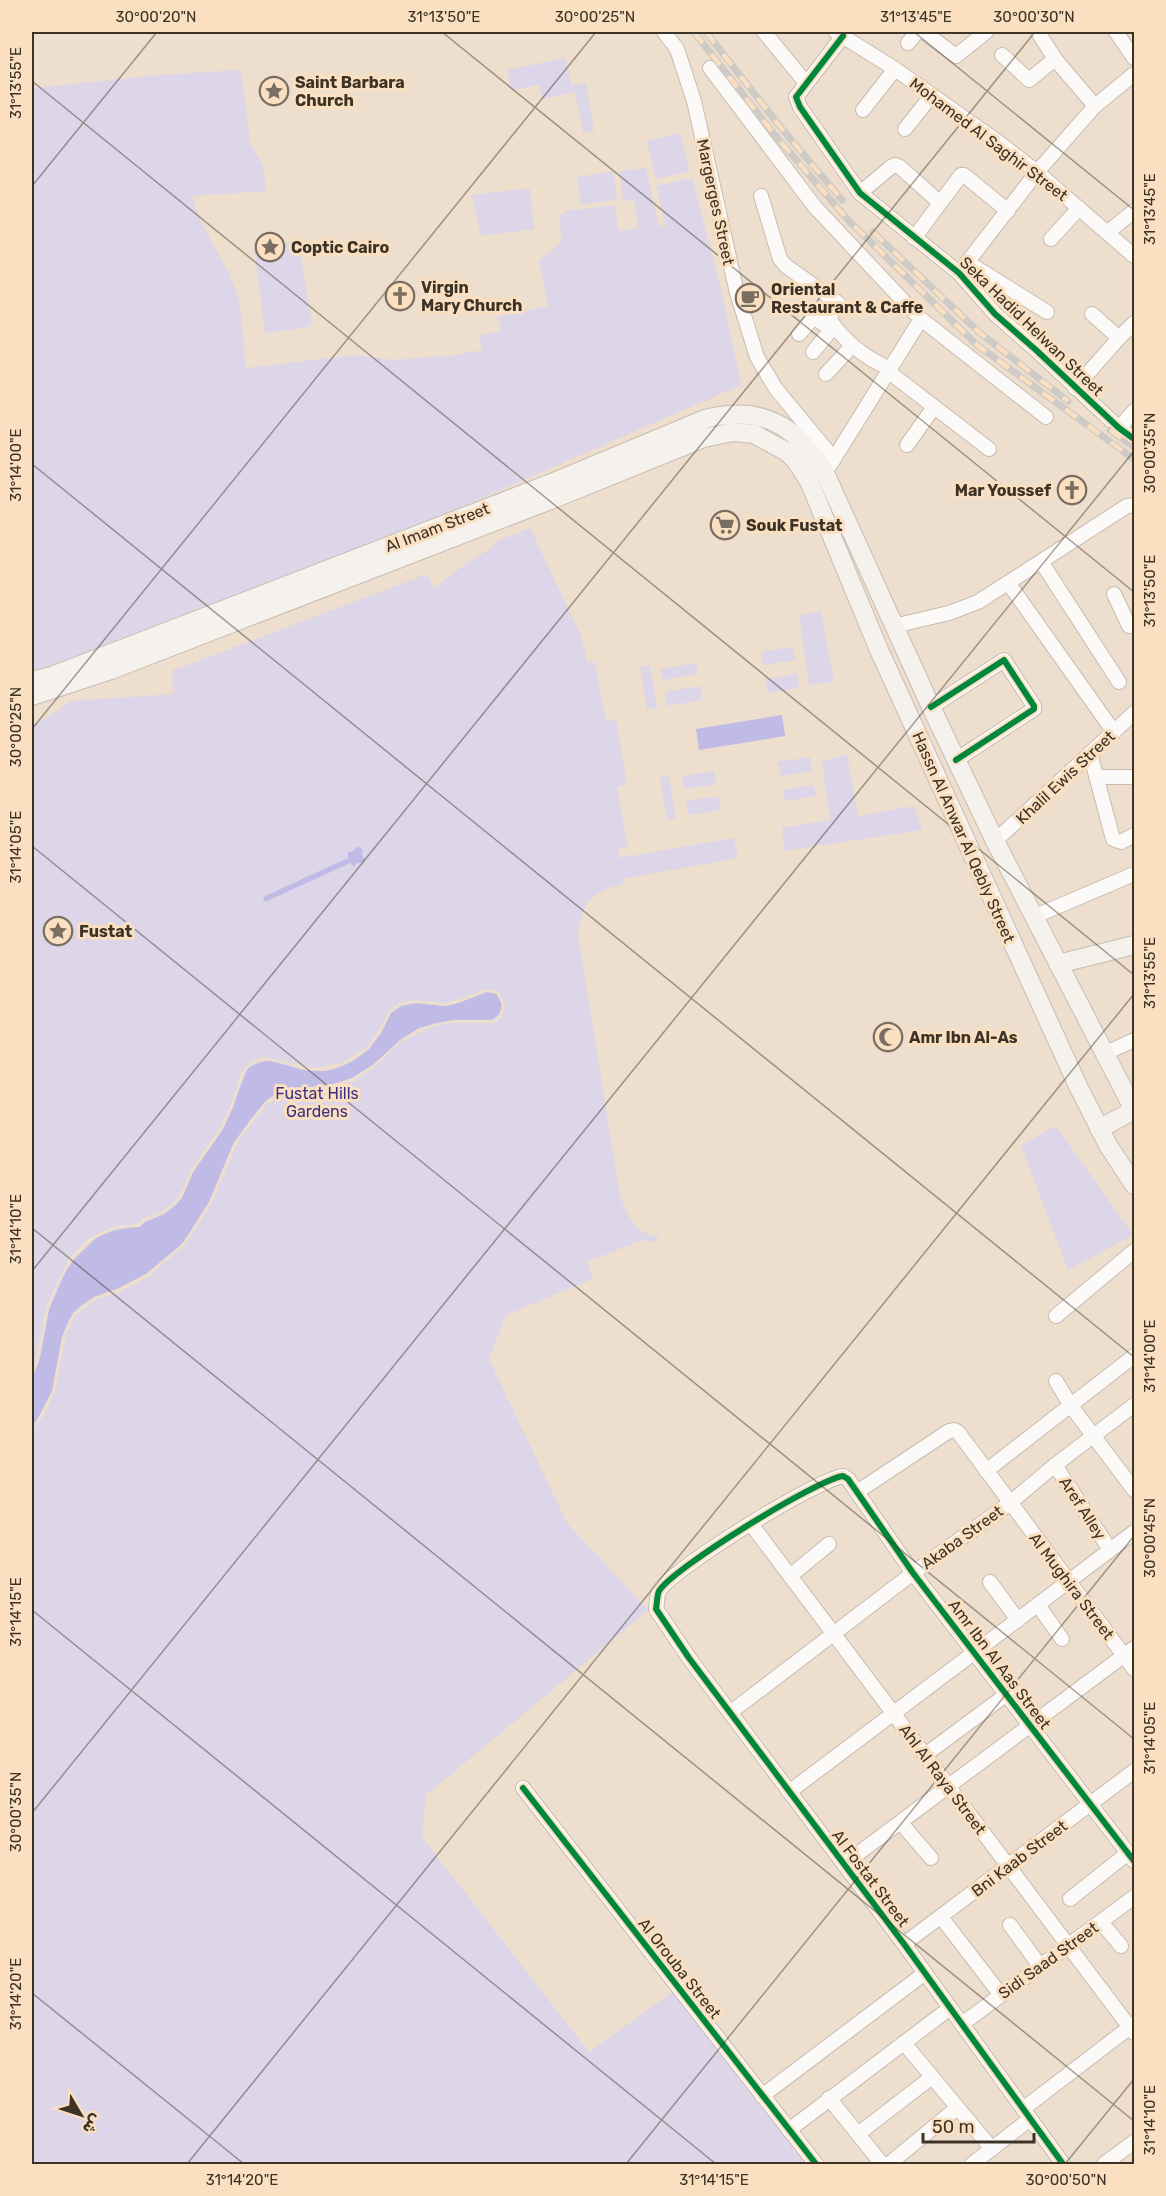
<svg xmlns="http://www.w3.org/2000/svg" width="1166" height="2196" font-family="Rubik,'Noto Sans Arabic',sans-serif">
<style>
.green{fill:#dcd6e8}
.water{fill:#bfbae6}
.pier{fill:#eddece}
.lines{fill:none;stroke-linecap:round;stroke-linejoin:round}
.street-casing{stroke:#c8bcb0;stroke-width:16}
.secondary-casing{stroke:#c8bcb0;stroke-width:20}
.street{stroke:#fcfaf8;stroke-width:14}
.secondary{stroke:#f5f1ed;stroke-width:18}
.rail-casing{stroke:#cecac6;stroke-width:7}
.rail{stroke:#fadfc1;stroke-width:4.5;stroke-dasharray:14;stroke-linecap:butt}
.cycleway-casing{stroke:#fadfc1;stroke-width:10}
.cycleway{stroke:#00873e;stroke-width:6}
.ticks{fill:none;stroke:#3c3226;stroke-width:1.5;stroke-opacity:0.45}
.labels{text-anchor:middle;stroke-width:6;stroke-linejoin:round;paint-order:stroke}
.poi-label{font-size:16px;font-weight:bold;fill:#3c3226;stroke:#fadfc1;text-anchor:start}
.street-label{font-size:16px;fill:#3c3226;stroke:#fadfc1}
.park-label{font-size:16px;fill:#3c3181;stroke:#fadfc1}
.neatline{fill:none;stroke:#3c3226;stroke-width:2}
.ticks-label{font-size:15px;text-anchor:middle;fill:#3c3226}
</style>
<rect width="100%" height="100%" fill="#eddece"/>
<g class="green">
<path d="M566,58L571,85L586,83L594,131L583,133L575,92L542,99L539,85L511,90L507,70Z"/>
<path d="M241,70L250,143L263,166L266,191L192,196C201,231 226,260 237,294C243,312 243,348 246,368L357,355L394,360L438,356L444,357L482,350L479,336L501,331L498,317L548,306L539,260L562,242L559,215L565,214V211L615,205L618,231L638,228L634,200L623,201L620,171L646,168L659,226H666L656,186L692,178L723,298L741,385L384,541L34,672L32,671V88L159,75Z"/>
<path d="M680,133L690,171L656,179L647,141Z"/>
<path d="M613,171L617,200L581,205L577,177Z"/>
<path d="M530,188L534,229L481,236L472,195Z"/>
<path d="M298,241L312,324L308,327L265,333L254,248Z"/>
<path d="M530,528L581,636L588,663L595,662L606,721L616,720L627,785L617,787L628,847L618,849L619,858L734,838L738,858L622,879L623,884C594,890 580,904 578,935L620,1195C627,1215 635,1233 658,1237L657,1242L642,1240L587,1262L593,1279L506,1315L489,1359L567,1523L648,1610L426,1795L422,1837L589,2052L673,1992L805,2164H32V726L41,721L72,701L173,694L172,671L427,574L434,588L463,566L494,546L493,543Z"/>
<path d="M821,611L834,682L809,685L799,616Z"/>
<path d="M793,647L795,660L763,665L761,652Z"/>
<path d="M696,663L698,674L663,680L661,669Z"/>
<path d="M650,665L657,708L647,710L640,667Z"/>
<path d="M797,674L799,688L768,693L765,679Z"/>
<path d="M700,686L702,700L667,706L665,692Z"/>
<path d="M847,755L858,816L914,806L922,830L784,851L782,828L830,820L822,761Z"/>
<path d="M810,757L812,771L781,776L778,762Z"/>
<path d="M714,771L716,784L684,789L682,776Z"/>
<path d="M669,776L676,818L667,819L660,778Z"/>
<path d="M814,785L816,796L785,801L783,790Z"/>
<path d="M718,796L721,810L688,815L686,801Z"/>
<path d="M1056,1126L1133,1235L1068,1270L1021,1145Z"/>
</g>
<g class="water">
<path d="M782,715L785,736L699,750L696,729Z"/>
<path d="M358,847L361,848L363,852L361,853L365,859L364,862L357,863L354,867L350,863L265,902L263,897L348,858V852L355,851L354,849Z"/>
<path d="M487,992L497,994L502,1005C500,1031 459,1018 440,1022C397,1031 387,1061 353,1078C328,1090 296,1083 274,1095C266,1099 261,1107 255,1114C232,1140 224,1171 209,1202C203,1215 194,1228 185,1240C171,1257 152,1272 132,1282C112,1293 87,1295 73,1314C59,1332 61,1357 56,1379C51,1397 42,1412 32,1427V1379L40,1357L49,1309L66,1271L79,1252L96,1238L105,1233L142,1224L157,1217L171,1209L182,1198L193,1172L223,1129L248,1068L264,1060L313,1071L343,1066L369,1049L381,1033L391,1013L401,1006L415,1003L445,1006L458,1003Z"/>
</g>
<path class="pier" d="M487,989L499,992L505,1004L502,1017L495,1023H452L431,1027L401,1042L376,1066L354,1081L329,1089L283,1094L267,1104L237,1143L212,1203L185,1245L148,1277L119,1292L95,1300L76,1315L66,1334L55,1392L42,1418L32,1430L52,1391L62,1337L73,1313L94,1297L117,1289L146,1274L183,1243L209,1202L234,1142L265,1102L282,1091L328,1086L352,1078L374,1064L400,1040L419,1028L452,1020H494L499,1015L502,1005L497,994L487,992L458,1003L445,1006L415,1003L401,1006L391,1013L381,1033L369,1049L353,1061L334,1069L324,1071L303,1070L270,1060L252,1064L244,1073L234,1105L223,1129L193,1172L185,1191L177,1204L164,1214L145,1221L140,1227L116,1229L96,1238L72,1261L60,1281L49,1309L40,1357L32,1379L46,1308L58,1280L69,1259L86,1241L95,1235L115,1226L138,1224L144,1218L163,1211L174,1202L183,1189L190,1171L220,1128L231,1104L241,1072L246,1066L256,1059L264,1057L314,1068L342,1063L367,1047L378,1031L389,1011L400,1003L415,1000L445,1003L457,1000Z"/>
<g class="lines">
<g class="street-casing">
<g id="street">
<path d="M664,32L677,49L694,101L737,293L757,357L776,389L834,459"/>
<path d="M764,32L806,83"/>
<path d="M836,32L895,69L998,142L1037,172L1134,256"/>
<path d="M924,32L956,56L986,32"/>
<path d="M1038,32L1055,59L1095,106"/>
<path d="M1116,32L1134,58"/>
<path d="M843,36L796,97L800,107L860,193L959,273L995,314L1036,350L1119,428L1134,439"/>
<path d="M908,43L917,32"/>
<path d="M1002,55L1029,80L1055,59"/>
<path d="M710,68L815,207L911,309L921,319L1046,417"/>
<path d="M863,110L895,69"/>
<path d="M905,129L932,95"/>
<path d="M860,193L891,167L895,165L900,167L939,202"/>
<path d="M761,196L780,259L786,266L838,303L829,319C845,342 864,358 891,369"/>
<path d="M1108,232L1134,211"/>
<path d="M914,238L961,175H964L1008,211"/>
<path d="M1051,239L1079,208"/>
<path d="M967,262L1047,312"/>
<path d="M959,273L1037,172L1095,106L1134,74"/>
<path d="M1092,314L1119,338"/>
<path d="M799,334L814,317L825,325L830,321"/>
<path d="M813,352L834,326"/>
<path d="M889,372L989,449"/>
<path d="M826,374L852,346"/>
<path d="M1075,388L1119,338L1134,323"/>
<path d="M1119,428L1134,411"/>
<path d="M907,445L934,407"/>
<path d="M830,465L921,319"/>
<path d="M1042,563L1119,682"/>
<path d="M1009,584L1114,732"/>
<path d="M1114,594L1129,626L1134,624"/>
<path d="M894,626L949,613L978,602L1127,506L1134,505"/>
<path d="M931,707L1004,660L1034,706V709L956,760"/>
<path d="M1090,753L1113,839L1121,842L1134,835"/>
<path d="M1096,777H1134"/>
<path d="M995,841L1134,713"/>
<path d="M1033,917L1134,874"/>
<path d="M1106,1053L1134,1040"/>
<path d="M1056,1316L1134,1251"/>
<path d="M1056,1381L1071,1406L1134,1490"/>
<path d="M1055,1465L1110,1550"/>
<path d="M986,1471L1134,1356"/>
<path d="M857,1492L949,1431L954,1430L958,1432L1134,1669"/>
<path d="M751,1524L1134,2033"/>
<path d="M790,1576L829,1544"/>
<path d="M990,1582L1018,1620"/>
<path d="M1038,1605L1062,1639"/>
<path d="M731,1712L913,1573L1010,1503L1055,1465L1134,1405"/>
<path d="M925,1755L1007,1694"/>
<path d="M523,1788L816,2164"/>
<path d="M789,1792L1134,1532"/>
<path d="M901,1823L931,1858"/>
<path d="M844,1864L1134,1648"/>
<path d="M1070,1899L1128,1853"/>
<path d="M941,1917L1001,1995"/>
<path d="M1101,1922L1121,1946"/>
<path d="M1010,1925L1040,1966"/>
<path d="M904,1944L1134,1771"/>
<path d="M962,2024L1134,1897"/>
<path d="M904,2043L992,2149"/>
<path d="M762,2096L925,1973"/>
<path d="M829,2098L882,2164"/>
<path d="M1023,2109L1134,2024"/>
<path d="M789,2130L950,2008"/>
<path d="M858,2134L932,2077"/>
<path d="M889,2164L957,2108"/>
<path d="M972,2164L1030,2119"/>
<path d="M1063,2164L904,1944L689,1658L656,1609C657,1604 657,1595 659,1591C673,1568 816,1480 843,1476L848,1479L913,1573L1134,1861"/>
<path d="M1104,2164L1134,2142"/>
</g>
</g>
<g class="secondary-casing">
<g id="secondary">
<path d="M32,681L52,676L549,484L705,419C760,405 796,424 825,473L931,707L995,841L1134,1110"/>
<path d="M32,696L111,670L553,499L704,438L733,432L754,434L787,452L796,461L809,481L879,650L1078,1086L1108,1145L1134,1185"/>
<path d="M1058,964L1134,945"/>
<path d="M1099,1129L1134,1110"/>
</g>
</g>
<use href="#street" class="street"/>
<use href="#secondary" class="secondary"/>
<g class="rail-casing">
<g id="rail">
<path d="M694,32L774,134L848,220L977,345L1134,459"/>
<path d="M706,32L782,129L842,200"/>
<path d="M873,232L980,333L1068,401"/>
<path d="M1110,430L1134,447"/>
</g>
</g>
<use href="#rail" class="rail"/>
<g class="cycleway-casing">
<g id="cycleway">
<path d="M843,36L796,97L800,107L860,193L959,273L995,314L1036,350L1119,428L1134,439"/>
<path d="M931,707L1004,660L1034,706V709L956,760"/>
<path d="M523,1788L816,2164"/>
<path d="M1063,2164L904,1944L689,1658L656,1609C657,1604 657,1595 659,1591C673,1568 816,1480 843,1476L848,1479L913,1573L1134,1861"/>
</g>
</g>
<use href="#cycleway" class="cycleway"/>
</g>
<path class="ticks" d="M442,32L1134,592M914,32L1134,210M32,81L1134,975M32,186L157,32M32,464L1134,1357M32,729L596,32M32,846L1134,1739M32,1228L1134,2121M32,1271L1035,32M32,1610L716,2164M32,1813L1134,451M32,1993L244,2164M187,2164L1134,994M626,2164L1134,1536M1065,2164L1134,2079"/>
<defs>
<g id="sight-ring" transform="scale(1.5)"><circle r="9.5" fill="#fadfc1" stroke="#7a6e61" stroke-width="1.5"/><path d="M0-6L1.8-2.2L6-1.7L2.9 1.2L3.7 5.4L0 3.3L-3.7 5.4L-2.9 1.2L-6-1.7L-1.8-2.2Z" fill="#7a6e61"/></g>
<g id="church-ring" transform="scale(1.5)"><circle r="9.5" fill="#fadfc1" stroke="#7a6e61" stroke-width="1.5"/><path d="M-1.2-6h2.4v3.5h3.3v2.4h-3.3V6h-2.4V-.1h-3.3v-2.4h3.3Z" fill="#7a6e61"/></g>
<g id="cafe-ring" transform="scale(1.5)"><circle r="9.5" fill="#fadfc1" stroke="#7a6e61" stroke-width="1.5"/><path d="M-5.5-4.5H6V0H3Q3 3.5 0 3.5H-2.5Q-5.5 3.5-5.5 0ZM3-3.2v2h1.7v-2ZM-6 4.5H4V6H-6Z" fill="#7a6e61"/></g>
<g id="supermarket-ring" transform="scale(1.5)"><circle r="9.5" fill="#fadfc1" stroke="#7a6e61" stroke-width="1.5"/><path d="M-6-5.5h2.5l.6 2H6L4.5 2H-2.5L-4.4-4H-6ZM-1.5 3.2a1.3 1.3 0 1 0 .1 0ZM3 3.2a1.3 1.3 0 1 0 .1 0Z" fill="#7a6e61"/></g>
<g id="mosque-ring" transform="scale(1.5)"><circle r="9.5" fill="#fadfc1" stroke="#7a6e61" stroke-width="1.5"/><path d="M3.5-4.9A6 6 0 1 0 3.5 4.9A5 5 0 1 1 3.5-4.9Z" fill="#7a6e61"/></g>
</defs>
<g fill-rule="evenodd">
<use href="#sight-ring" x="274" y="91"/>
<use href="#sight-ring" x="270" y="247"/>
<use href="#church-ring" x="400" y="296"/>
<use href="#cafe-ring" x="750" y="298"/>
<use href="#church-ring" x="1072" y="490"/>
<use href="#supermarket-ring" x="725" y="525"/>
<use href="#sight-ring" x="58" y="931"/>
<use href="#mosque-ring" x="888" y="1037"/>
</g>
<g class="labels">
<g class="poi-label">
<text x="295" y="88">Saint Barbara<tspan x="295" dy="18">Church</tspan></text>
<text x="291" y="253">Coptic Cairo</text>
<text x="421" y="293">Virgin<tspan x="421" dy="18">Mary Church</tspan></text>
<text x="771" y="295">Oriental<tspan x="771" dy="18">Restaurant &amp; Caffe</tspan></text>
<text x="1051" y="496" text-anchor="end">Mar Youssef</text>
<text x="746" y="531">Souk Fustat</text>
<text x="79" y="937">Fustat</text>
<text x="909" y="1043">Amr Ibn Al-As</text>
</g>
<g class="street-label">
<text transform="translate(989 139) rotate(37)" y="6">Mohamed Al Saghir Street</text>
<text transform="translate(716 202) rotate(78)" y="6">Margerges Street</text>
<text transform="translate(1032 326) rotate(44)" y="6">Seka Hadid Helwan Street</text>
<text transform="translate(437 527) rotate(-21)" y="6">Al Imam Street</text>
<text transform="translate(1065 777) rotate(-43)" y="6">Khalil Ewis Street</text>
<text transform="translate(964 837) rotate(66)" y="6">Hassn Al Anwar Al Qebly Street</text>
<text transform="translate(1083 1508) rotate(57)" y="6">Aref Alley</text>
<text transform="translate(962 1537) rotate(-36)" y="6">Akaba Street</text>
<text transform="translate(1072 1586) rotate(53)" y="6">Al Mughira Street</text>
<text transform="translate(1000 1664) rotate(53)" y="6">Amr Ibn Al Aas Street</text>
<text transform="translate(943 1779) rotate(53)" y="6">Ahl Al Raya Street</text>
<text transform="translate(1019 1858) rotate(-37)" y="6">Bni Kaab Street</text>
<text transform="translate(871 1878) rotate(53)" y="6">Al Fostat Street</text>
<text transform="translate(1048 1960) rotate(-36)" y="6">Sidi Saad Street</text>
<text transform="translate(680 1968) rotate(52)" y="6">Al Orouba Street</text>
</g>
<g class="park-label">
<text x="317" y="1099">Fustat Hills<tspan x="317" dy="18">Gardens</tspan></text>
</g>
</g>
<rect width="1166" height="2196" fill="none" stroke="#fadfc1" stroke-width="66"/>
<g transform="translate(81 2115) rotate(129)" stroke="#fadfc1" stroke-width="4.5" paint-order="stroke">
<path d="M0-4.5L10 22L0 15L-10 22Z" fill="#3c3226"/>
<text y="-9" font-size="16" font-weight="bold" text-anchor="middle" fill="#3c3226">ش</text>
</g>
<path d="M923 2133v9h111v-9" fill="none" stroke="#3c3226" stroke-width="3"/>
<text x="932" y="2133" font-size="18" fill="#3c3226" stroke="#fadfc1" stroke-width="4.5" paint-order="stroke">50 m</text>
<rect x="33" y="33" width="1100" height="2130" class="neatline"/>
<g class="ticks-label">
<text x="156" y="22">30°00'20"N</text>
<text x="444" y="22">31°13'50"E</text>
<text x="595" y="22">30°00'25"N</text>
<text x="916" y="22">31°13'45"E</text>
<text x="1034" y="22">30°00'30"N</text>
<text transform="translate(16 83) rotate(-90)" y="5">31°13'55"E</text>
<text transform="translate(1150 209) rotate(-90)" y="5">31°13'45"E</text>
<text transform="translate(1150 453) rotate(-90)" y="5">30°00'35"N</text>
<text transform="translate(16 465) rotate(-90)" y="5">31°14'00"E</text>
<text transform="translate(1150 591) rotate(-90)" y="5">31°13'50"E</text>
<text transform="translate(16 727) rotate(-90)" y="5">30°00'25"N</text>
<text transform="translate(16 847) rotate(-90)" y="5">31°14'05"E</text>
<text transform="translate(1150 973) rotate(-90)" y="5">31°13'55"E</text>
<text transform="translate(16 1229) rotate(-90)" y="5">31°14'10"E</text>
<text transform="translate(1150 1356) rotate(-90)" y="5">31°14'00"E</text>
<text transform="translate(1150 1538) rotate(-90)" y="5">30°00'45"N</text>
<text transform="translate(16 1612) rotate(-90)" y="5">31°14'15"E</text>
<text transform="translate(1150 1738) rotate(-90)" y="5">31°14'05"E</text>
<text transform="translate(16 1812) rotate(-90)" y="5">30°00'35"N</text>
<text transform="translate(16 1994) rotate(-90)" y="5">31°14'20"E</text>
<text transform="translate(1150 2120) rotate(-90)" y="5">31°14'10"E</text>
<text x="242" y="2185">31°14'20"E</text>
<text x="714" y="2185">31°14'15"E</text>
<text x="1066" y="2185">30°00'50"N</text>
</g>
</svg>
